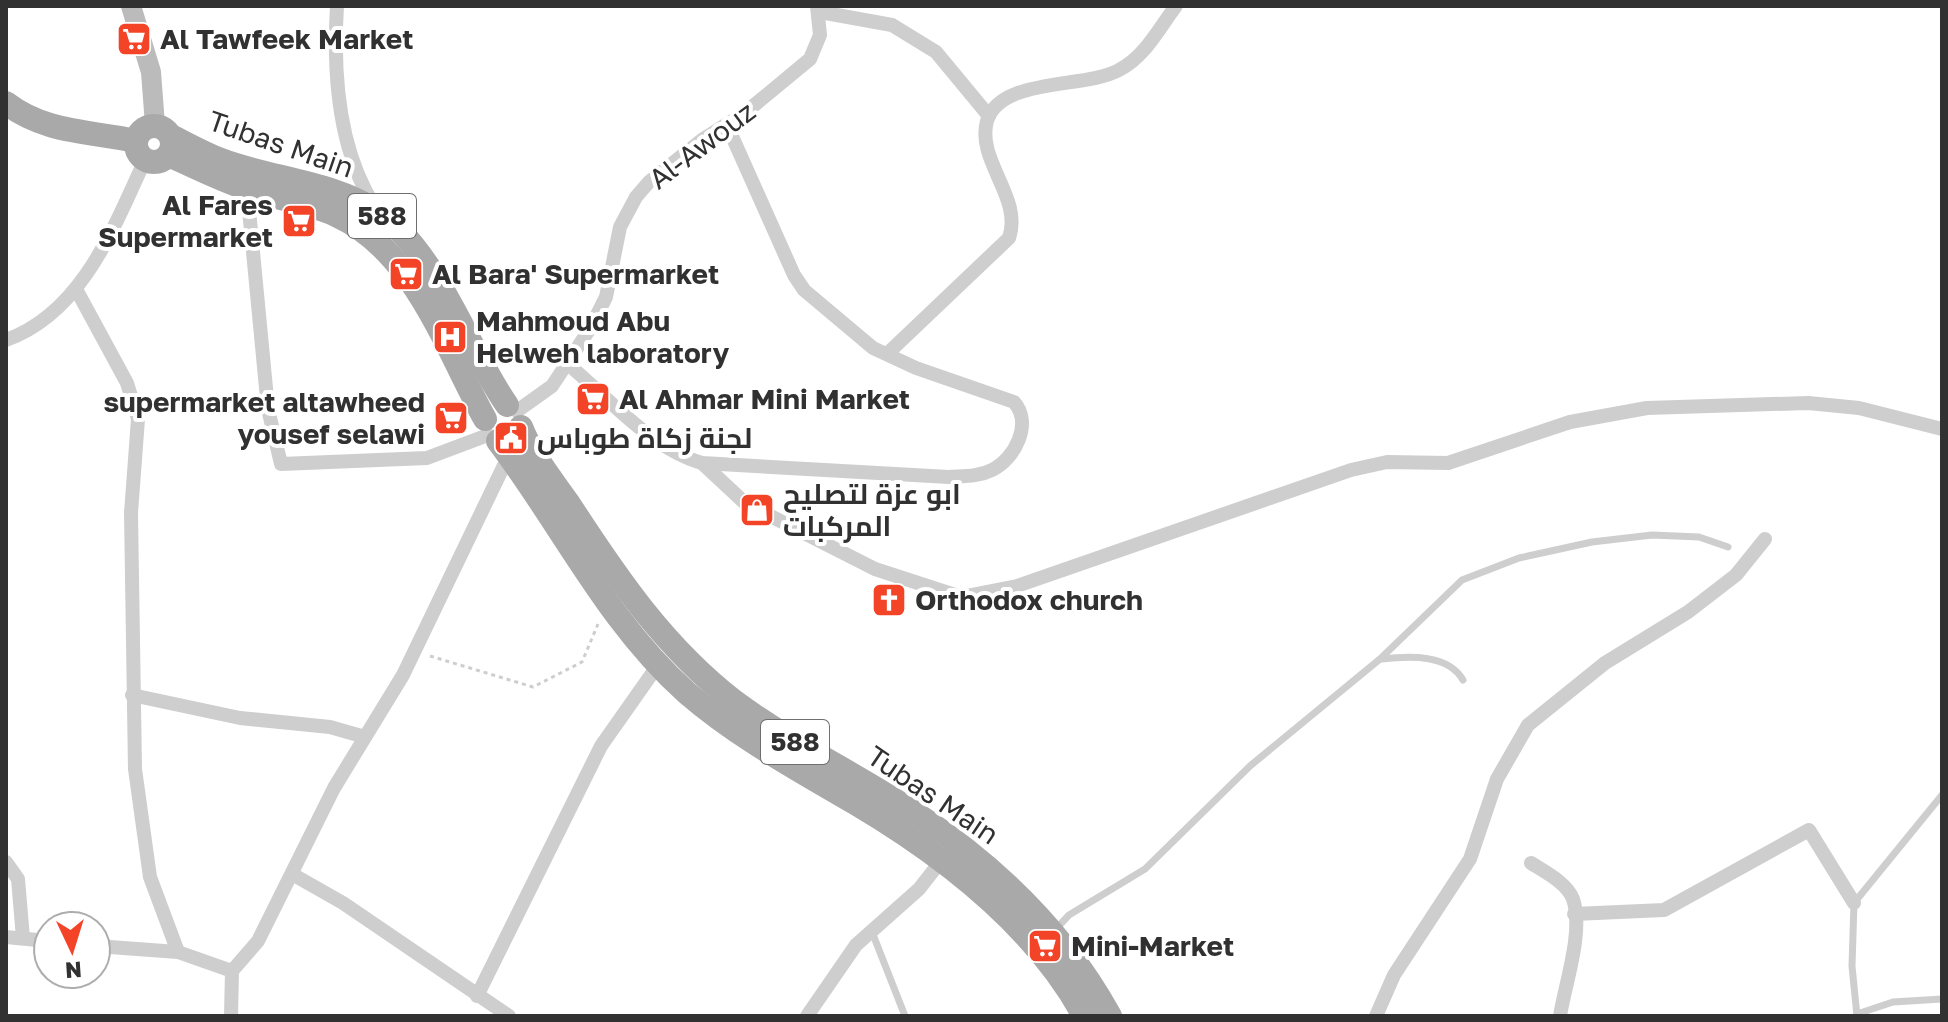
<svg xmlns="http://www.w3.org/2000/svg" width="1948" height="1022" font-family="'Golos Text',Cairo,sans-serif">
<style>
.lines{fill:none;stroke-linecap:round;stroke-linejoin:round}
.path{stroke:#cecece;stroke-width:3;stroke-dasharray:4 4;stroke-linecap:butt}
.lane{stroke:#cecece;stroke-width:7}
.street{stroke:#cecece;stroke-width:14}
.secondary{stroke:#bbb;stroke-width:20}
.primary{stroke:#a9a9a9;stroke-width:24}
.labels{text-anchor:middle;stroke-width:8;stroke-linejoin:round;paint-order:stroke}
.shield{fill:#fff;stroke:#6f6f6f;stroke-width:2}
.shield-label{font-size:26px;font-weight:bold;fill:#313131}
.poi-label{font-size:28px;font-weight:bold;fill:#313131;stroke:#fff;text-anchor:start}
.street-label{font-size:28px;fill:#313131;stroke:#fff}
</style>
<rect width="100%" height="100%" fill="#fff"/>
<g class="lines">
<path class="path" d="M430,656L533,687L582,662L598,624"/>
<g class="lane">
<path d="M1382,659C1410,656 1448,654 1463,680"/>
<path d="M1054,931L1069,915L1145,869L1250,766L1380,659L1462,580L1519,558L1592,542L1652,535L1699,537L1728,547"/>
<path d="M872,932L905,1016"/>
<path d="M1857,1014L1893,1002L1942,999"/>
<path d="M1857,1016L1852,966L1854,903L1942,795"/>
</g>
<g class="street">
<path d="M337,6C333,72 338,150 375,207"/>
<path d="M820,12L892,25L936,52L989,116"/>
<path d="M247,189L268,409L281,464L427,458L488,435"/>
<path d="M76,289L127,383L138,419L131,513L135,769L150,877L178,952"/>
<path d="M6,340C82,313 114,227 145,160"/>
<path d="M887,354L1009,238C1023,197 976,161 987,121C1000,77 1085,89 1119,70C1145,57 1159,28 1176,6"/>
<path d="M569,365C609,399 652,449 702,463L949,477C963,476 978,477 992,470C1015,459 1033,423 1014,402L916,368L873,348L804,290L794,275L727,125"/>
<path d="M517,411L552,386L591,327L606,297L620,227L636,197L649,182L702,140L746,112L810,59L820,35L817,6"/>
<path d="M702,463L745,503L875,569L961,597L1017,586L1351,470L1387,462L1448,463L1570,422L1647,408L1808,403L1859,408L1942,429"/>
<path d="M132,695L240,718L330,727L365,737"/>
<path d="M6,862L18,879L23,938"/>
<path d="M1531,863C1545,872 1567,883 1573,899C1584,931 1565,984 1560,1016"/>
<path d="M292,874L343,903L509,1016"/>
<path d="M1574,914L1664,910L1809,830L1854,903"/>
<path d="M6,937L48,941"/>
<path d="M96,946L178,952L232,971"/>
<path d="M477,996L601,746L658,665"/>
<path d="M231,1016L232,971L258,941L334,788L403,675L509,455"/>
<path d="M807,1016L856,945L919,889L944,857"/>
<path d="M1376,1016L1394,975L1470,859L1497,779L1528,725L1605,663L1688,612L1736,575L1765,539"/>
</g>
<path class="secondary" d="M131,6L151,72L155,125"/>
<g class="primary">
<path d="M6,103C45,133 89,131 136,141"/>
<circle cx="154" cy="144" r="18"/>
<path d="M171,136C187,144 203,153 221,160C271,179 332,181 378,212C438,254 466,346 507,405"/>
<path d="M169,155C195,167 221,180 248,189C276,199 308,202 336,215C414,250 446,349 485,419"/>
<path d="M521,427C532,455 552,480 569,504C617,578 664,647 735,702C792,744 856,774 915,813C994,865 1064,932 1110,1016"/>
<path d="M498,441C562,525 607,622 687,693C738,737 797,769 855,803C943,855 1034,924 1084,1016"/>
</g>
</g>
<defs>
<g id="supermarket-square" transform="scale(1.8)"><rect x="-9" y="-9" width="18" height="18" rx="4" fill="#f44427" stroke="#fff"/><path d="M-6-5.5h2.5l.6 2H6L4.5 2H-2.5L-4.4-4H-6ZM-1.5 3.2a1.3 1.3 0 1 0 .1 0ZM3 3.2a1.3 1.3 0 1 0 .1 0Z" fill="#fff"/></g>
<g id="hospital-square" transform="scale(1.8)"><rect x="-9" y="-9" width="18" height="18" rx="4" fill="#f44427" stroke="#fff"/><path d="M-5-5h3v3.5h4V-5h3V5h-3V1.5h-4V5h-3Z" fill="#fff"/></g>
<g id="civic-square" transform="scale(1.8)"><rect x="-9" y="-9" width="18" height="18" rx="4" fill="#f44427" stroke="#fff"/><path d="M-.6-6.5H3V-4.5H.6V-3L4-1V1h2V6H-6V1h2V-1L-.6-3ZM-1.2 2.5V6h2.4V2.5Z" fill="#fff"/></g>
<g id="shop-square" transform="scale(1.8)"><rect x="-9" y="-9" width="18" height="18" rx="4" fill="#f44427" stroke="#fff"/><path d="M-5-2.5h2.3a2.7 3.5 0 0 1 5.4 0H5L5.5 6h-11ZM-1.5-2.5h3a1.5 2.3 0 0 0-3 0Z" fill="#fff"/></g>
<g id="church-square" transform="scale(1.8)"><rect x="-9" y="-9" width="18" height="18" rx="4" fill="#f44427" stroke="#fff"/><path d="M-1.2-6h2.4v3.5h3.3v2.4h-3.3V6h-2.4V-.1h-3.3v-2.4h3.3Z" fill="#fff"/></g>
</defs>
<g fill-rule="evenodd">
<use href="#supermarket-square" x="134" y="39"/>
<use href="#supermarket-square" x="299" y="221"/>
<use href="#supermarket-square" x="406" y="274"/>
<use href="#hospital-square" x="450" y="337"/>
<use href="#supermarket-square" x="593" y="399"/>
<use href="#supermarket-square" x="451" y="418"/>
<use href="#civic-square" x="511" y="438"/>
<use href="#shop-square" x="757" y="510"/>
<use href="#church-square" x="889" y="600"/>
<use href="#supermarket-square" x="1045" y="946"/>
</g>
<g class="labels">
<g class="shield">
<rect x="348" y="194" width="68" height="44" rx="6"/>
<rect x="761" y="720" width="68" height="44" rx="6"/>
</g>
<g class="shield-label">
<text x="382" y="225">588</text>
<text x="795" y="751">588</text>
</g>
<g class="poi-label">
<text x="160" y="49">Al Tawfeek Market</text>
<text x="273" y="215" text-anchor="end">Al Fares<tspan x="273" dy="32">Supermarket</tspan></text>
<text x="432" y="284">Al Bara' Supermarket</text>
<text x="476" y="331">Mahmoud Abu<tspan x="476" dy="32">Helweh laboratory</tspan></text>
<text x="619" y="409">Al Ahmar Mini Market</text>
<text x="425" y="412" text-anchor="end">supermarket altawheed<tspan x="425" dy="32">yousef selawi</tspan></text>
<text x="537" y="448">لجنة زكاة طوباس</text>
<text x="783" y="504">ابو عزة لتصليح<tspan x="783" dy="32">المركبات</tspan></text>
<text x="915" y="610">Orthodox church</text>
<text x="1071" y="956">Mini-Market</text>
</g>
<g class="street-label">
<text transform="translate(281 144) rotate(19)" y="10">Tubas Main</text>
<text transform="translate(702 145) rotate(-37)" y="10">Al-Awouz</text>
<text transform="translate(933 795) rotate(34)" y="10">Tubas Main</text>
</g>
</g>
<rect width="1948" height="1022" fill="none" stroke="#313131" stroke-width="16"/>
<g transform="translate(72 950) rotate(176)"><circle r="38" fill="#ffffff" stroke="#adadad" stroke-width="2"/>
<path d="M0-6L14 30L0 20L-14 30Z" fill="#f44427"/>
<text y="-12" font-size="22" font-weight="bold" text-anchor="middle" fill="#313131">N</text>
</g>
</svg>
